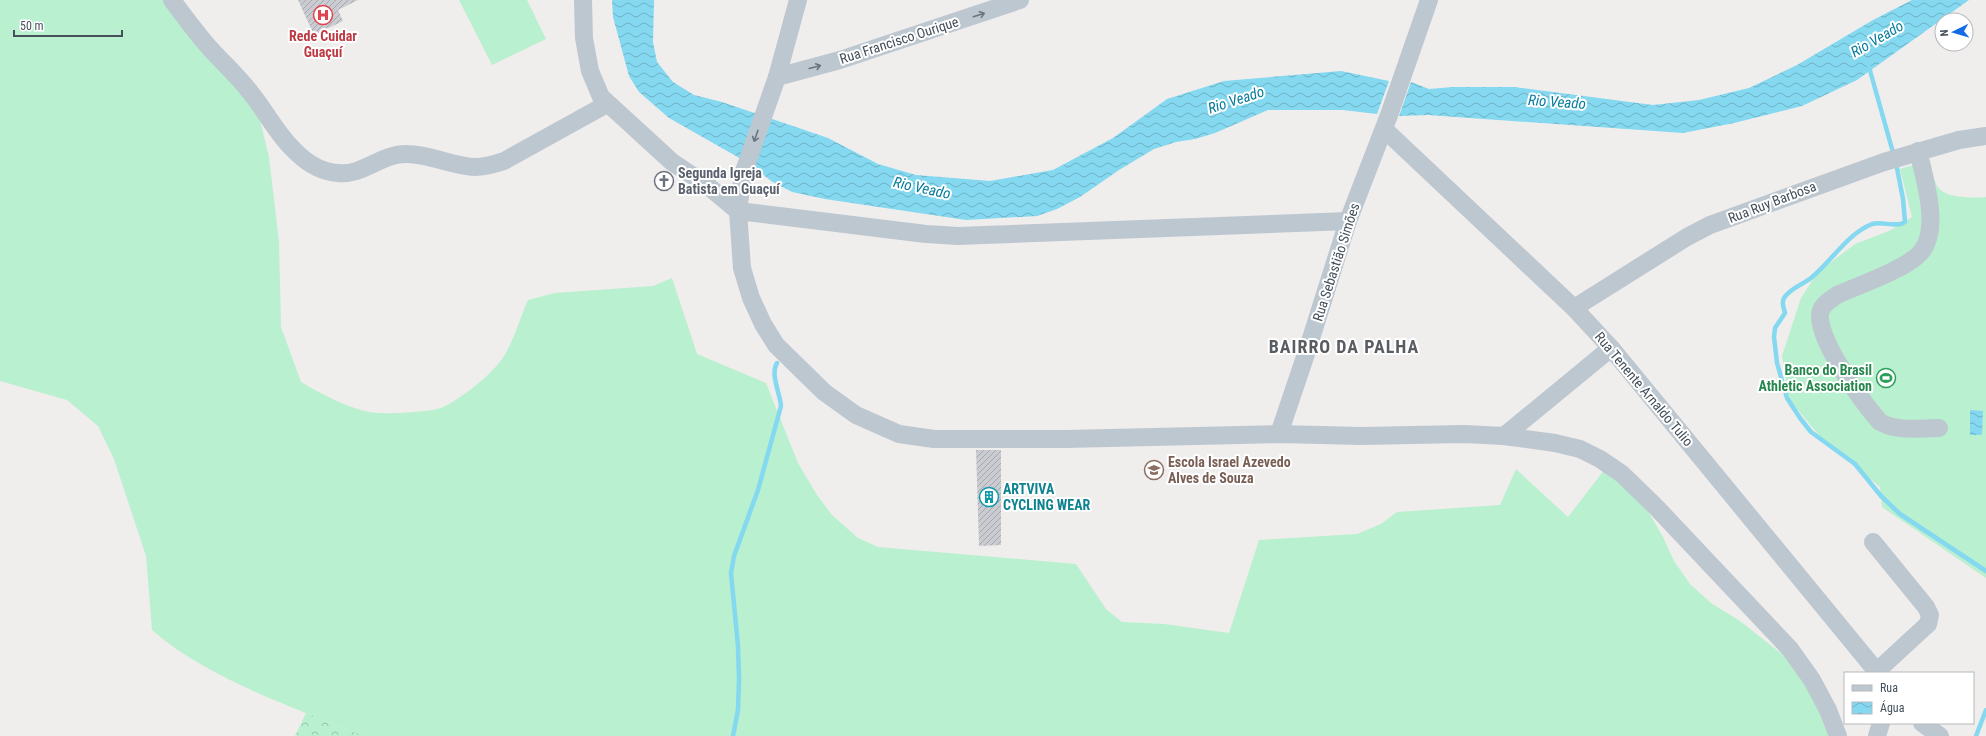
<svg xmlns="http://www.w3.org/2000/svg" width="1986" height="736" font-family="'Roboto Condensed',sans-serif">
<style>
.grass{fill:#b9f0cf}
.forest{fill:url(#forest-crowns)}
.water{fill:url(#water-waves)}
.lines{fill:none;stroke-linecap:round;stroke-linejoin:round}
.stream{stroke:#84d8ef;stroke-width:4.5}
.building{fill:url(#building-hatch)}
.minor{stroke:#bdc7d0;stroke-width:18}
.oneway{stroke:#69747e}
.labels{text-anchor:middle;stroke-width:4;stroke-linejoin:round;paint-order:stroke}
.health-label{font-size:14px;font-weight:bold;fill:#be3a42;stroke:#fff}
.street-label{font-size:14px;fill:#45505b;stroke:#fff}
.worship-label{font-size:14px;font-weight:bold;fill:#5b616d;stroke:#fff;text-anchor:start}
.leisure-label{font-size:14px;font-weight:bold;fill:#27864d;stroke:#fff;text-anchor:end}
.education-label{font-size:14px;font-weight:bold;fill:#785e54;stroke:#fff;text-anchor:start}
.culture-label{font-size:14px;font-weight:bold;fill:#0d838f;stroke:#fff;text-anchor:start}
.water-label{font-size:15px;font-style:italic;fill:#077c9c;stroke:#fff}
.district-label{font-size:18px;font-weight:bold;letter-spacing:1px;fill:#595d62;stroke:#fff}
</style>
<defs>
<pattern id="forest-crowns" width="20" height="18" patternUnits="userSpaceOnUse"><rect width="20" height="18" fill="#b9f0cf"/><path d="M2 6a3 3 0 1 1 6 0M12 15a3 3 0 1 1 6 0" fill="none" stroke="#98c5ab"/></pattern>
<pattern id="water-waves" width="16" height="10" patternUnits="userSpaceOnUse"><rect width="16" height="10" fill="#84d8ef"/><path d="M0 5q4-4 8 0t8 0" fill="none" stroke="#6eb2c5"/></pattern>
<pattern id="building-hatch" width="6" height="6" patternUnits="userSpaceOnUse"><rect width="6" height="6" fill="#caccd2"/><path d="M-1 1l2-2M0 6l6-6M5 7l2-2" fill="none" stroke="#a6a8ad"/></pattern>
</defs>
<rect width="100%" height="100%" fill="#f0eded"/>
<g class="grass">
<path d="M0,0H165L259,116L269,157L279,242L281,327L301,382C322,394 352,411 377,413C390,414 429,412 441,408C460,400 493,374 504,356C514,340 520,318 528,300L555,293L653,286L672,278L697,354L766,383L798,463L817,495L832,515L858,538L878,547L1076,564L1106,609L1122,622L1164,624L1229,633L1259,540L1357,534L1381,524L1397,512L1500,505L1516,469L1568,517L1608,465L1645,506L1663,537L1674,561L1690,584L1711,603L1740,621L1805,672L1832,736H364C295,708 208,679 152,630L146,556L114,459L98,426L67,400L0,381Z"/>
<path d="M459,0H527L546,39L492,65Z"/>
<path d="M1930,160C1932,168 1933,180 1938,187C1946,199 1974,198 1986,197V578L1882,507L1880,487L1822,439L1789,399L1782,356L1801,298L1818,272L1855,244L1889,231L1912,217L1900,169Z"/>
</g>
<path class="forest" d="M306,713L364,736H295Z"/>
<g class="water">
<path d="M612,0H654L653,42L657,62L673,82L694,95L722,102L828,138L878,164L916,175L990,181L1053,170L1113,138L1167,99L1224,81L1341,71L1389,81L1377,114L1343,110H1268L1215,133L1195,139L1176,142L1154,149L1119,170L1080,197L1057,209L1037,216L966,220L825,199L792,192L771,181L750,164L669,118L639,92L629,76L613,17Z"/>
<path d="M1912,0H1969L1857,80L1802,106L1734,123L1683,133L1428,115L1399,116L1411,82L1429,89L1453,87H1514L1653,105L1699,100L1749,88L1797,65L1873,20Z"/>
<path d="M1970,410L1983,411L1982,435H1970Z"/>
</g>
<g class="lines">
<g class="stream">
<path d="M1869,67L1894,156"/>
<path d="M1896,163L1903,199L1905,222C1897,228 1882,221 1872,224C1847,234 1831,262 1811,278C1802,285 1790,288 1784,298C1781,303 1784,308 1785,313L1775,328L1774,337L1777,363L1787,398L1800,418L1811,432L1855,464L1881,496L1900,514L1986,571"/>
<path d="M733,736L738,710L739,679L738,646L731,573L734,556L758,490L781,406C780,393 770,374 777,363"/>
<path d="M1976,736L1986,710"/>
</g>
</g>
<g class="building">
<path d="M298,0H358L338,10L343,21L314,35Z"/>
<path d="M976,450H1001V545L979,546Z"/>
</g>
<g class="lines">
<g class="minor">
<path d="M172,0C183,15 195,31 207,45C221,61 237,75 250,92C266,111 277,135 296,152C307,163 322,172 338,173C363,176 382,153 407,154C430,154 455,167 475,167C485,167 495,164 504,161L607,104"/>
<path d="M583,0L584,38L590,71L601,97L672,162L708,186L738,211"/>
<path d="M798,0L777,77L743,174L738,211L742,268L751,298L763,324L776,345L824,392L856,415L899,434L934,439H1066L1279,434L1362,436L1464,434L1504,436L1555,443L1580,449L1600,459L1622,474L1656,507L1790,649L1812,680L1828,710L1838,736"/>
<path d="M777,77L840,60L1020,0"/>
<path d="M1384,129L1574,308L1611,348L1878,673"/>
<path d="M1918,151C1924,177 1941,229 1921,252C1907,269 1859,285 1837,295C1832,299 1824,303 1821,310C1812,334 1864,404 1880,422C1898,432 1919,428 1939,428"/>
<path d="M738,211L926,234L958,236L1348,221"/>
<path d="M1574,308L1687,237L1710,225L1884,162L1959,140L1986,136"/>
<path d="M1279,434L1308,348L1348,221L1389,115L1429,0"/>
<path d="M1504,436L1611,348"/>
<path d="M1873,542L1926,607L1930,615L1928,624L1877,671"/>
<path d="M1922,723L1940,736"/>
<path d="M1877,736L1881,723"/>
</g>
</g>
<defs><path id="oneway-shaft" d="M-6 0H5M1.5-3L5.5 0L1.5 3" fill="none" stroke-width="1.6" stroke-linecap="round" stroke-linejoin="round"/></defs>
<g class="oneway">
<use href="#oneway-shaft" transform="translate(979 15) rotate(-18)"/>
<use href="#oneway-shaft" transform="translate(815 67) rotate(-15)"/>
<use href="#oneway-shaft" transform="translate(756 136) rotate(109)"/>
</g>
<defs>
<g id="hospital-ring" transform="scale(1)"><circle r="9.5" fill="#fff" stroke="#e0444e" stroke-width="1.5"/><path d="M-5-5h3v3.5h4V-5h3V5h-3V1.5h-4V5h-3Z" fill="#e0444e"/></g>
<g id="church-ring" transform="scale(1)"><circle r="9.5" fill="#fff" stroke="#6b7280" stroke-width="1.5"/><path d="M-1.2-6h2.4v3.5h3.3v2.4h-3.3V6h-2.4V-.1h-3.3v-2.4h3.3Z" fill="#6b7280"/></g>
<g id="stadium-ring" transform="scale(1)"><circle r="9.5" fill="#fff" stroke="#2e9e5b" stroke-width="1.5"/><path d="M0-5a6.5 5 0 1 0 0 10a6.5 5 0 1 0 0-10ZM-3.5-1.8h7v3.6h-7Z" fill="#2e9e5b"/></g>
<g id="school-ring" transform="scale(1)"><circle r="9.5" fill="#fff" stroke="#8d6e63" stroke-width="1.5"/><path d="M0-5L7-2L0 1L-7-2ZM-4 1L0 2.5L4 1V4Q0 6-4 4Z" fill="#8d6e63"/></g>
<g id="building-ring" transform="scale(1)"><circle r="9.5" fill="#fff" stroke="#0f9aa8" stroke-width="1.5"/><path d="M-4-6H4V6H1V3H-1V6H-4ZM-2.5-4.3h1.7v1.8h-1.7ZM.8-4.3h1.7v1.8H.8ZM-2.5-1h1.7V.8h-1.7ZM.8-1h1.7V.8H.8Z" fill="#0f9aa8"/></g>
</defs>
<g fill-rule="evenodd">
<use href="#hospital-ring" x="323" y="15"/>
<use href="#church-ring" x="664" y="181"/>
<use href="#stadium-ring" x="1886" y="378"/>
<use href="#school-ring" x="1154" y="470"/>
<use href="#building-ring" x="989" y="497"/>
</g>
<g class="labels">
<g class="health-label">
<text x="323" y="41">Rede Cuidar<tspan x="323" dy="16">Guaçuí</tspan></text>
</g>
<g class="street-label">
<text transform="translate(899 40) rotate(-18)" y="5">Rua Francisco Ourique</text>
<text transform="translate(1772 202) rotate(-21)" y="5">Rua Ruy Barbosa</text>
<text transform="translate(1336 262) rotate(-72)" y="5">Rua Sebastião Simões</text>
<text transform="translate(1644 389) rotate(50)" y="5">Rua Tenente Arnaldo Tulio</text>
</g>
<g class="worship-label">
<text x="678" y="178">Segunda Igreja<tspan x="678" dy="16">Batista em Guaçuí</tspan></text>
</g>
<g class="leisure-label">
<text x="1872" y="375">Banco do Brasil<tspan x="1872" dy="16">Athletic Association</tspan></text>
</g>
<g class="education-label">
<text x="1168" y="467">Escola Israel Azevedo<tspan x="1168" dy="16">Alves de Souza</tspan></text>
</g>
<g class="culture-label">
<text x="1003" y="494">ARTVIVA<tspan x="1003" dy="16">CYCLING WEAR</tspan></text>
</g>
<g class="water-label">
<text transform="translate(1877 39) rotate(-30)" y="5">Rio Veado</text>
<text transform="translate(1236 100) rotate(-18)" y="5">Rio Veado</text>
<text transform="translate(1557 102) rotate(4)" y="5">Rio Veado</text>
<text transform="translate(922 188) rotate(12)" y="5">Rio Veado</text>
</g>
<g class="district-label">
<text x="1344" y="353">BAIRRO DA PALHA</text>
</g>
</g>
<rect x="1844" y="672" width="130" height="52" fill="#ffffff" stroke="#b5b9bd"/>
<rect x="1852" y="685" width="20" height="6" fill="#bdc7d0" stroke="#b5b9bd"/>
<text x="1880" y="692" font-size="12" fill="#45505b">Rua</text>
<rect x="1852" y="702" width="20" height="12" fill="url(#water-waves)" stroke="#b5b9bd"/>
<text x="1880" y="712" font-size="12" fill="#45505b">Água</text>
<g transform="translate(1954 32) rotate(265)"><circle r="19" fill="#ffffff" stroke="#b5b9bd"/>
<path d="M0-3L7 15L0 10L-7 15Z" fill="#116ce5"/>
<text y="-6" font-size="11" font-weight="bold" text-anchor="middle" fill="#45505b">N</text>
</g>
<path d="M14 30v6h108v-6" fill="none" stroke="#45505b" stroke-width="2"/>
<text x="20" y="30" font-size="12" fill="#45505b" stroke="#ffffff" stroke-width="3" paint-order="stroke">50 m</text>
</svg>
